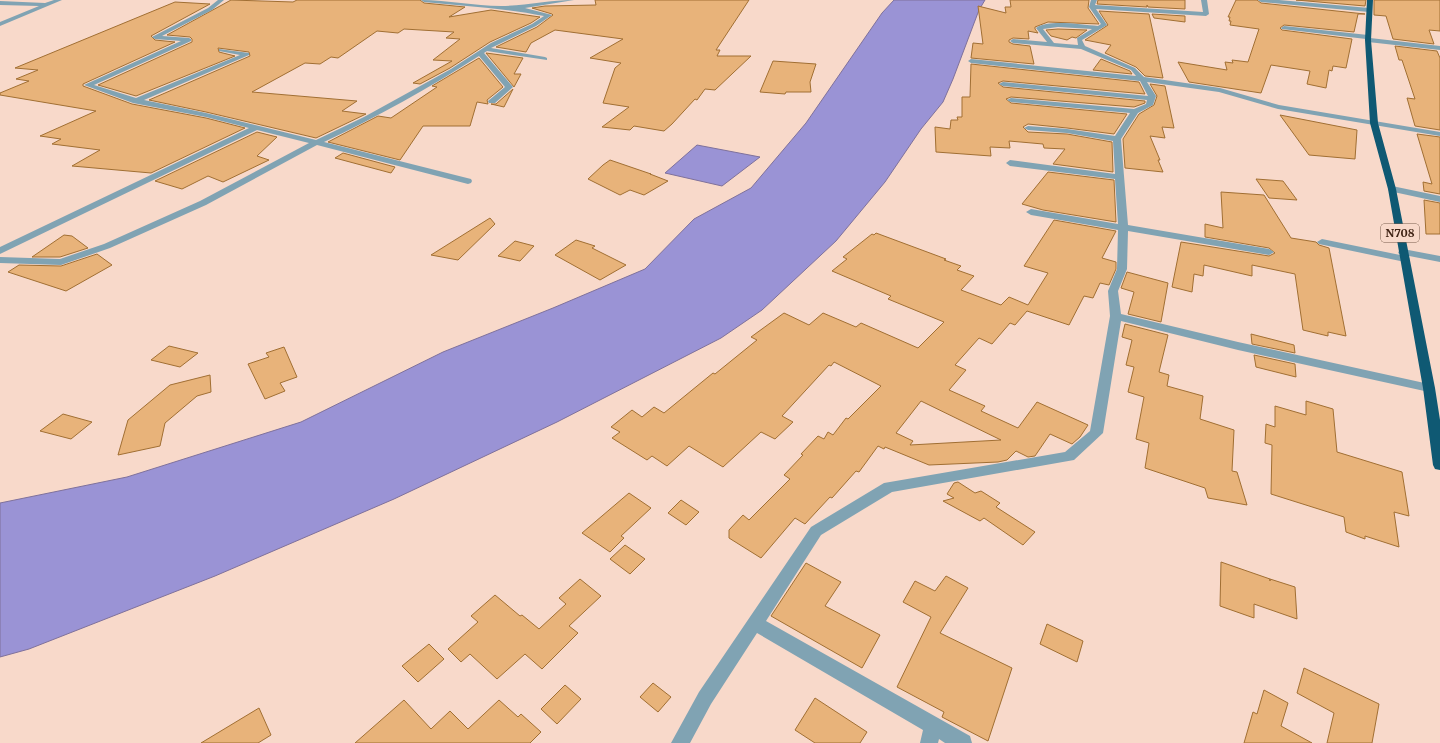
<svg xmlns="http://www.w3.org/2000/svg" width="1440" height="743" font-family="Merriweather,serif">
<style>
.water{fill:#9a93d5;stroke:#7f719b}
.building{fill:#e8b37a;stroke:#a16f33;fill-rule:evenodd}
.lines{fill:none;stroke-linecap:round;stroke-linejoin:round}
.street{fill:#80a3b3;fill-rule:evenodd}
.highway{fill:#0f5973;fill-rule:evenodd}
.labels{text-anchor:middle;stroke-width:4;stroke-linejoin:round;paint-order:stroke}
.shield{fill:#f8d9ca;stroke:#765a4b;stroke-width:1}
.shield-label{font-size:11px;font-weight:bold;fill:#3f2314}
</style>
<rect width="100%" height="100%" fill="#f8d9ca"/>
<g class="water">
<path d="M894,0H985L979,10L953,79L943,102L921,129L885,182L836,241L762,310L721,338L557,422L394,499L215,576L29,649L0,657V503L127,477L301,422L443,352L553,308L645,269L694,219L751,188L806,123L882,13Z"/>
<path d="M697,145L760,157L722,186L665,173Z"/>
</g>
<g class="building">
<path d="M231,0L293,2L297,0H420L424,3L465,7L449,17L491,10L540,17L531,23L490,42L450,68L420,84L413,83L452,61L433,60L460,39L446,38L454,32L404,29L398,33L377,31L338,58L331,57L320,64L305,63L252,92L357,101L342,111L366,114L316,138L206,112L149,100L250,56L249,52L218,48L219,52L235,56L136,96L98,85L192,42V39L190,37L167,35Z"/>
<path d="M595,0H749L716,50H720L717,56H751L715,90L705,89L697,100L695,99L672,124L664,131L634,126L630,130L602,127L629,107L603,103L615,68L621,63L590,58L623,39L555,30L531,43L526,52L496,47L537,27L553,15L552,14L532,8L545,6L596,5Z"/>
<path d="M1010,0H1089L1088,8L1099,24L1048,22L1035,27V29L1038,33L1028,31L1029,39L1013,38L1009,40V42L1013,44L1030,46L1034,64L971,58L973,43L983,44L978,6L1006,13L1005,7H1011Z"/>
<path d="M1098,0H1185V9L1148,7L1147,5V7L1097,4Z"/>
<path d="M1236,0H1257L1261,3L1365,14H1358L1354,32L1284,25L1280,28L1282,30L1352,39L1346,68L1333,66L1332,71L1329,70L1326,88L1307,84L1310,71L1271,65L1261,93L1189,82L1178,62L1227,70L1225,62L1233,63L1232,60L1248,62L1259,29L1230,25L1231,21H1229L1230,17H1228Z"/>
<path d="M1296,0H1366L1365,6Z"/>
<path d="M1374,0H1440V31L1429,30L1434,44L1393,39L1386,16L1374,15Z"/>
<path d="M175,2L210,4L151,36L155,40L175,42L83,84V86L132,104L206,118L245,128L151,173L72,166L100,150L52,144L61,139L40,136L96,111L0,95V93L29,81L16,79L38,70L15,68Z"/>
<path d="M1099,11L1149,14L1163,78L1145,76L1136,67L1105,53L1111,45L1085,40L1108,25Z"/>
<path d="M1152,14L1185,16V22L1154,18Z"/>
<path d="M1058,29L1087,30L1076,38L1072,37L1067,40L1051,36L1046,30Z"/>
<path d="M1395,46L1437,51L1440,58V130L1415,126L1407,98L1415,99L1402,60H1399Z"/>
<path d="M486,53L523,58L514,74H521L514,87Z"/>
<path d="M479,58L503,87L487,100L488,104L477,102L470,126H423L400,160L328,142L378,116L391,118L437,87L432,86Z"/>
<path d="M1101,59L1130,71L1132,74L1093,70Z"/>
<path d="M773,61L816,64L810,82L811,92H786L785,94L760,92Z"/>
<path d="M971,64L1139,82L1145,94L1003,81L998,83L1003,87L1145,101V103L1134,107L1011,97L1006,99L1011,103L1127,114L1114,134L1067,128L1028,124L1023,127L1028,132L1067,134L1112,142L1113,172L1053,164L1065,149L1044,148L1043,144L1009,141L1010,148L990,147L991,156L936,152L935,127L950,129L951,120H958L957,117H962V97H970Z"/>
<path d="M1150,84L1165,86L1174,128L1162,127L1165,138L1150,136L1160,160H1158L1163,172L1125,168L1123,139L1139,114L1154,105L1157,96Z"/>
<path d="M513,89L504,107L491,104H496Z"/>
<path d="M1280,115L1357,130L1355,159L1309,155Z"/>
<path d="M257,132L277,137L257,156L269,160L223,182L208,176L182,189L155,181Z"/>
<path d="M1417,134L1440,137V194L1424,191L1423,182L1432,184Z"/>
<path d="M343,153L395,167L391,173L335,158Z"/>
<path d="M610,160L651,174H650L668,181L644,195L630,190L620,195L588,179L603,165Z"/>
<path d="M1048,172L1114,180L1116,222L1043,210L1022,204Z"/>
<path d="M1256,179L1283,181L1297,200L1269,198Z"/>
<path d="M1221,192L1264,195L1291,238L1316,242L1319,245L1329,248L1346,336L1328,332V336L1303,330L1295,274L1252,265V276L1204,265L1203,276L1194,274L1192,292L1172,287L1181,242L1269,256L1275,253L1269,248L1205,237V224L1223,228Z"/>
<path d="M1424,200L1440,203V234H1426Z"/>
<path d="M490,218L495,224L458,260L431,255Z"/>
<path d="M1054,220L1116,231L1102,258L1116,262V269L1109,285L1100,283L1093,298L1084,296L1069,325L1027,311L1015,325L1010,323L992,344L979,338L955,365L966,370L949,390L985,406L981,411L1018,428L1037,402L1088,425L1080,437L1072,444L1050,434L1035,456L1028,457L1016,451L1007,460L998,462L929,465L885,447L884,449L878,446L859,472L856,471L832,498L830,497L805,524L795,518L761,558L729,538V530L743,515L749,520L790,479L784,475L803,455L801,454L818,436L824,439L828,432L833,435L846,418L848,419L881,386L834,362L831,366L829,365L782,416L793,422L775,439L761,432L723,467L689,446L667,466L652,456L647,460L612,438L620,432L611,427L632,410L642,417L654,407L664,413L713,373L715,374L757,340L751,337L784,313L809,325L823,313L856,327L861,323L918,348L944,322L888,299L891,296L832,271L847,259L843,257L872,234L874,235L876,233L946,259L944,260L961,266L957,270L974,276L961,290L1001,305L1009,297L1028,305L1048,273L1024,266ZM921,401L1001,440L910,445L913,441L896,433Z"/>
<path d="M64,235L72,236L88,248L60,257H32Z"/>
<path d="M576,240L595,246L592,248L626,265L600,280L555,255Z"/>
<path d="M515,241L534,246L520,261L498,256Z"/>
<path d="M97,254L112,265L66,291L8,272L19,265L61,266Z"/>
<path d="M1127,272L1168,283L1161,322L1128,314L1134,292L1121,288Z"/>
<path d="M1125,324L1168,335L1159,372L1169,375L1167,386L1203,396L1200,419L1234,430L1232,471L1237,472L1247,505L1208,498L1205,488L1145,468L1149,443L1136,439L1144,397L1128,392L1134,367L1126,365L1132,340L1122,337Z"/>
<path d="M1251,334L1294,345L1295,353L1252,344Z"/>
<path d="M169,346L198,353L180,367L151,360Z"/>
<path d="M284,347L297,377L280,383L285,391L265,399L248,364L269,357L266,353Z"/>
<path d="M1254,355L1295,364L1296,377L1256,367Z"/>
<path d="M210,375L211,392L197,396L165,423L160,446L118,455L128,420L170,385Z"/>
<path d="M1306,401L1333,409L1337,452L1402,472L1409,516L1394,512L1399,547L1365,536V539L1346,532L1344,517L1271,494L1272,445L1265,443L1266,424L1275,427V406L1306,415Z"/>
<path d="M63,414L92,422L71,439L40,431Z"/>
<path d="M958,482L975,493L981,491L1000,503L996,507L1035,532L1023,545L984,518L980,521L943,501L954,498L947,494L954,483Z"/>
<path d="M629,493L651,508L621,536L624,538L610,552L582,533Z"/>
<path d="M681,500L699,512L686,525L668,513Z"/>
<path d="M625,545L645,559L630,574L610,559Z"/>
<path d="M1221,562L1270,579V581V579L1295,587L1297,619L1254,604V618L1220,606Z"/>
<path d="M806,563L841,582L825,606L880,635L862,668L771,616Z"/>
<path d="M946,576L968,588L940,633L1012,668L988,741L942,717L944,712L897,687L931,617L903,602L915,581L935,591Z"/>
<path d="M580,579L601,596L569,626L578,633L542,669L525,654L497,679L470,654L461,662L448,649L478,622L471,616L495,595L520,616L522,615L539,629L566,604L559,598Z"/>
<path d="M1047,624L1083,641L1077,662L1040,644Z"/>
<path d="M429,644L444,659L418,682L402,666Z"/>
<path d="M1304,668L1379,704L1372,743H1327L1334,713L1297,693Z"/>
<path d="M653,683L671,697L658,712L640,697Z"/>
<path d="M565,685L581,699L557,724L541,709Z"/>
<path d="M1264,690L1288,703L1281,726L1312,743H1244L1253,712L1257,714Z"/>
<path d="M815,698L867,732L860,743H815L795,730Z"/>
<path d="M404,700L431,729L450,711L468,729L499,700L518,717L521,714L541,732L530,743H355Z"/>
<path d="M259,708L271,735L258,743H201Z"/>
</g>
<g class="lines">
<g class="street">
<path d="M54,0H62L0,26V22L39,6L0,5V1L45,3Z"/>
<path d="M218,0H224L212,10L162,36L189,38L191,39V41L94,85L136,98L240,55L219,51V49L249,53V55L144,100L206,113L316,140L364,117L451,69L491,43L532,24L544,16C505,8 464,6 424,2L421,0C448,0 474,6 501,6C525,6 549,0 574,0L525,8L552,15L536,26L491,48L545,57L547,58V60L487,51L484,53L513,87L495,103H489L488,101L505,87L479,56C429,88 377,117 324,142L471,179L472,181L471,183L468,184L317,145L206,205L110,248L61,265L0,263V257L60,259L104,244L200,201L309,143L257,130L0,254V247L249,128L206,117L133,103L84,85L181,41L155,39L152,37L208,8Z"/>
<path d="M1091,0H1097L1095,5L1203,12L1201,0H1207L1209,14L1206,16L1096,9L1107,25L1082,40L1085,46L1135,68L1144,77L1220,88L1279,105L1440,132V136L1278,109L1219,92L1147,82L1156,96L1153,105L1138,113L1121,139L1128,225L1269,249L1274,252L1269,255L1128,231L1127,269L1118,291L1121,314L1238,342L1429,384L1433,385L1435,388L1433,391L1429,392L1238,350L1121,321L1103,433L1074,460L892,492L821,535L766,621L970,736L972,743H945L939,739L938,743H920L923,730L757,633L711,704L690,743H671L699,692L811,527L884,483L1065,452L1090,431L1110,316L1108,291L1117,269L1118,230L1031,215L1026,212L1031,209L1118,224L1115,179L1010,166L1006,163L1010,160L1115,174L1113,141L1067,133L1028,130L1024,128L1028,126L1067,129L1115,136L1130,113L1011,102L1007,100L1011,98L1134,109L1146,104L1147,100L1003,86L999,84L1003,82L1148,96L1140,81L971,63L968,61L971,59L1136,76L1131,70L1081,49L1013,43L1010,41L1013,39L1047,42L1036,28C1049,19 1081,25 1098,26L1101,24L1089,7ZM1058,27L1092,29L1077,38L1078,45L1054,43L1043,29Z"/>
<path d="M1258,0H1279L1369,8L1372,10L1369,12L1261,2Z"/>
<path d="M1284,26L1368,35L1371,37L1370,38L1440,46V50L1368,42L1365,40L1366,39L1282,29L1281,28Z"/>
<path d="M1392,186L1440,196V202L1389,191L1388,189L1389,187Z"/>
<path d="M1322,239L1405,256L1410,259L1405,262L1319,244L1317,242Z"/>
<path d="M1403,249L1440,256V262L1399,254L1398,252Z"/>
</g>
<path class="highway" d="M1367,0H1373L1371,40L1378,123L1396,189L1435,388L1440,420V470L1435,469L1433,465L1423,388L1388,189L1370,123L1365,40Z"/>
</g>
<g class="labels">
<rect class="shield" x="1381" y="224" width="38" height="18" rx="3"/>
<g class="shield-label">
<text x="1400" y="237">N708</text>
</g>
</g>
</svg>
